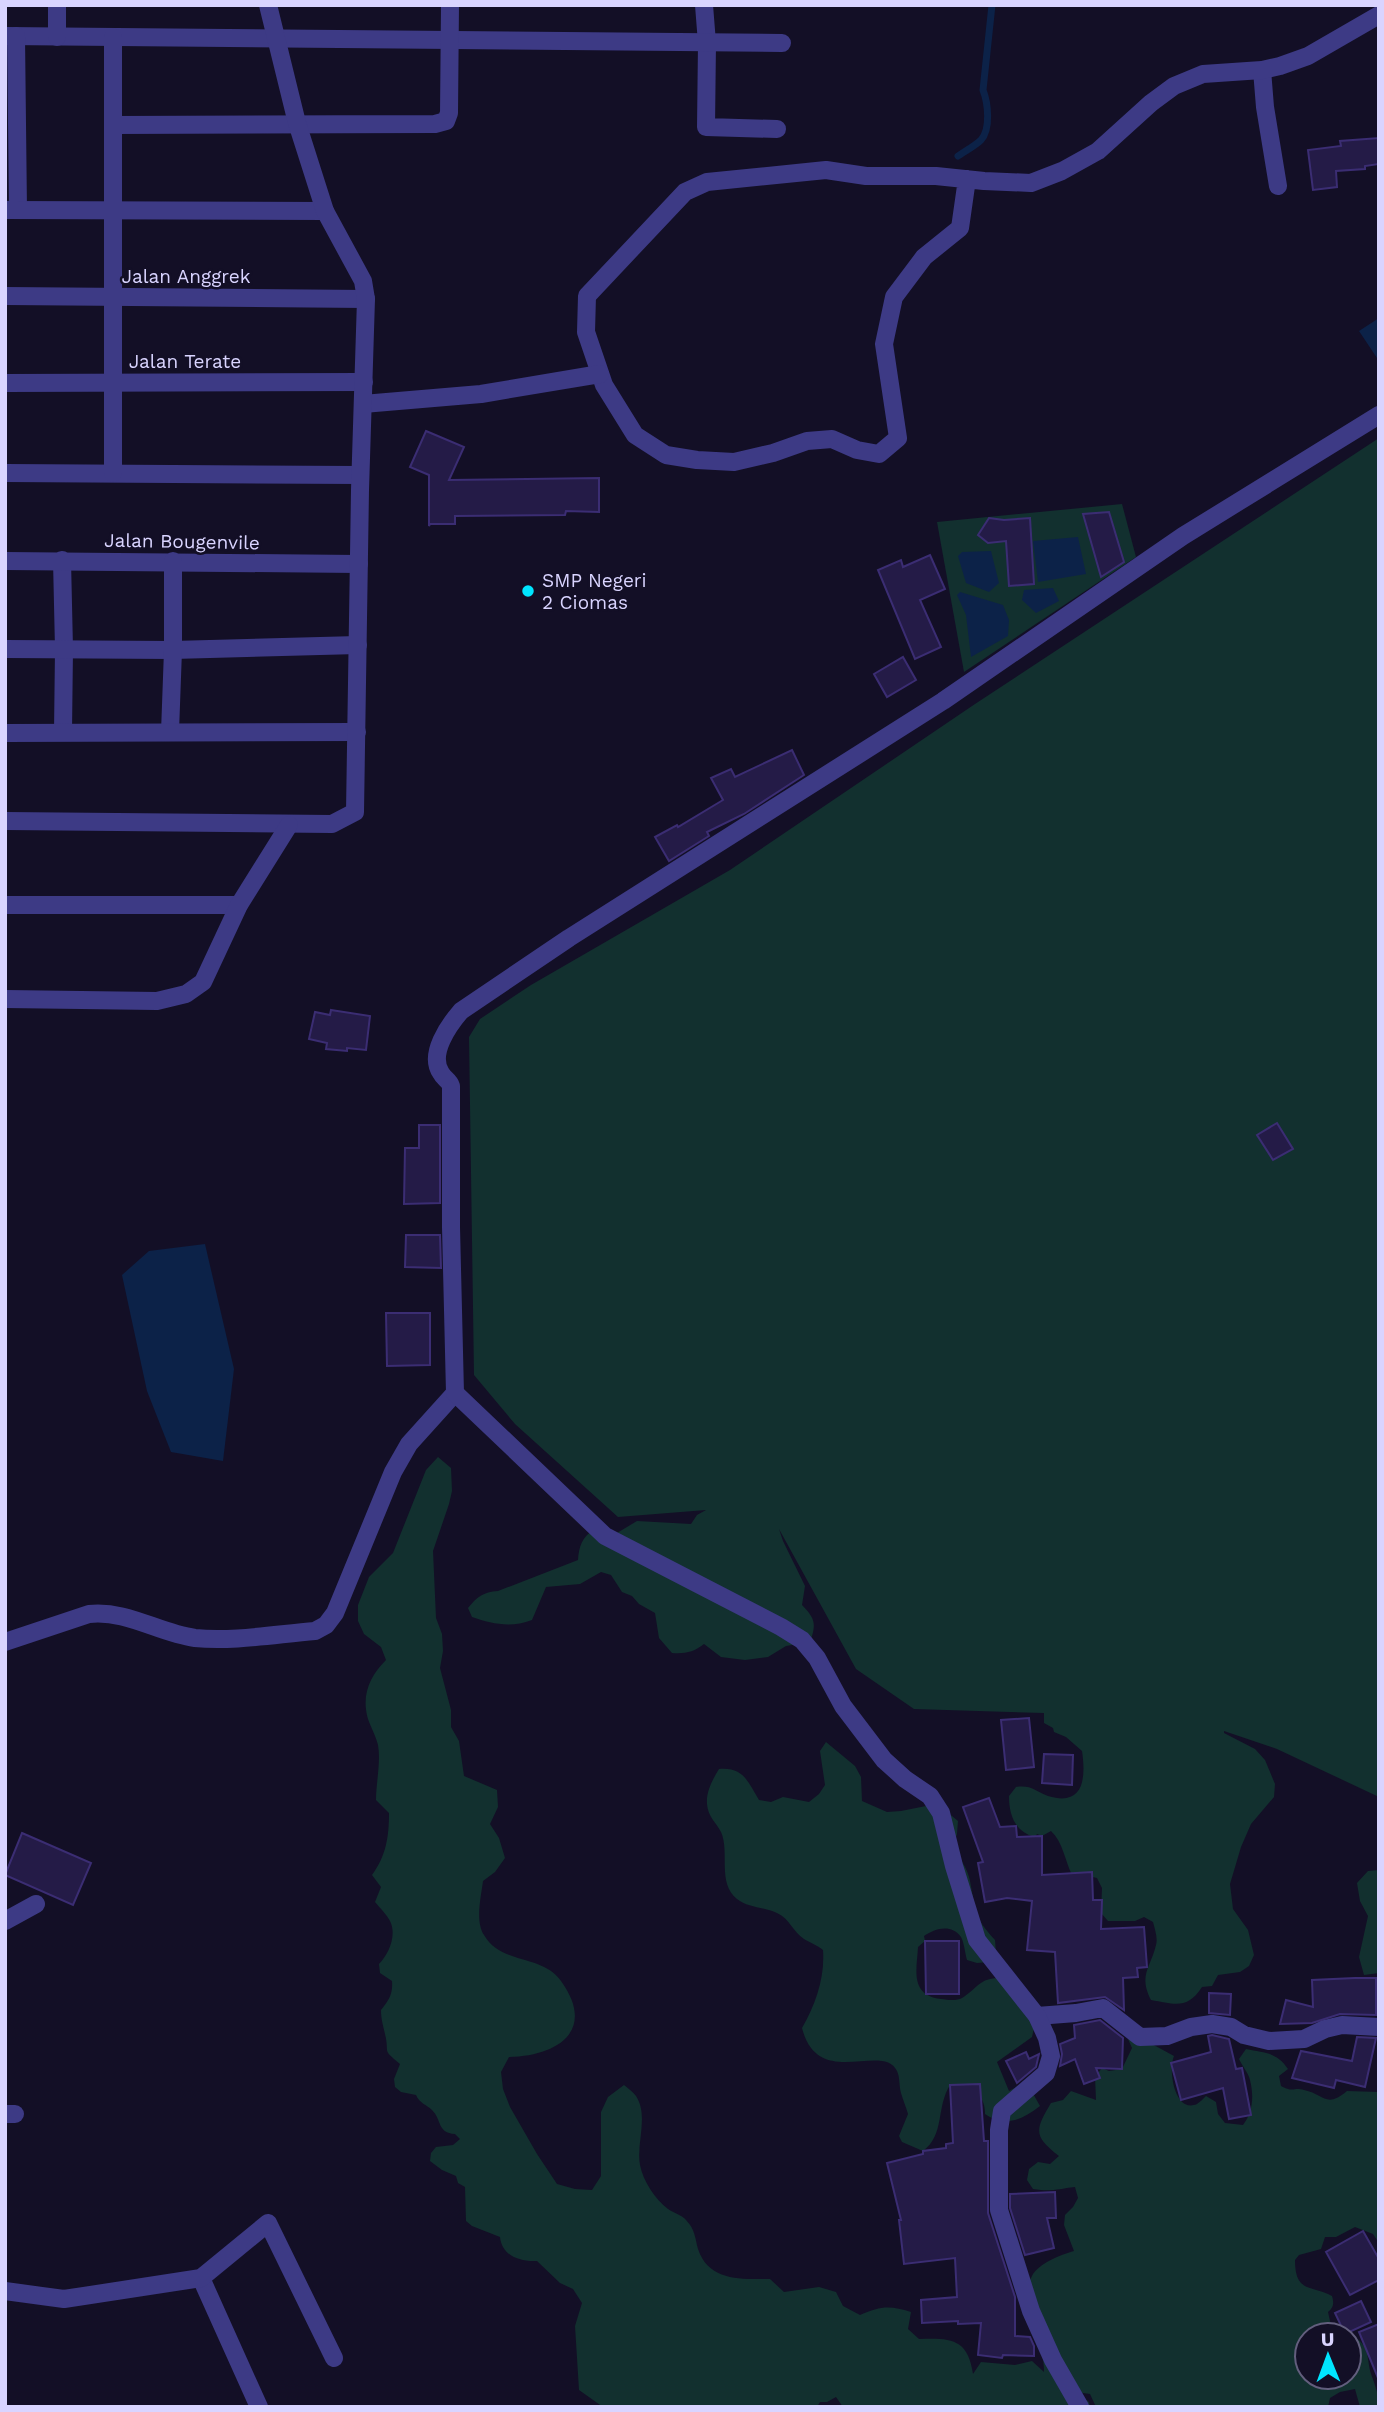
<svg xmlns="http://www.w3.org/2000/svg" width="1384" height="2412" font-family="'Work Sans',sans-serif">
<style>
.green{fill:#12302f}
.water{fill:#0c2248}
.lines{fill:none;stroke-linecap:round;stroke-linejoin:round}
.stream{stroke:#0c2248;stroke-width:7}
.building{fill:#241b47;stroke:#3b2d73;stroke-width:2}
.minor{stroke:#3d3a85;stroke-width:18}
.poi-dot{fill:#00e5ff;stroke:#130f26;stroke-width:2.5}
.labels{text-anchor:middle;stroke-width:5;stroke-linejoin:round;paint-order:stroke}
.street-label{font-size:19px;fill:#d9d4ff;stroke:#130f26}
.poi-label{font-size:19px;fill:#d9d4ff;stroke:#130f26;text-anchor:start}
</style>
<rect width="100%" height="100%" fill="#130f26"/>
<g class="green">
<path d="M1379,438V1797L1277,1749L1224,1731V1733L1255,1749L1265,1760L1275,1784L1274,1797L1251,1824L1241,1847L1230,1884L1233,1909L1248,1930L1254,1955L1249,1966L1240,1972L1218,1975L1212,1986L1202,1987C1187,2010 1175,2004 1151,2000C1138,1975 1151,1967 1156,1945C1158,1938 1155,1930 1153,1922L1144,1917L1135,1921H1108L1101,1913L1102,1888L1097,1878L1075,1873L1072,1875C1065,1861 1063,1842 1051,1831L1042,1836L1037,1834L1035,1837C1015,1832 1009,1815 1009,1796L1016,1787C1032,1785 1034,1791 1048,1796C1084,1807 1086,1778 1082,1751L1066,1737L1054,1732L1053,1728L1044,1723V1713L914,1709L856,1669L779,1529L783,1541L805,1586L802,1605C818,1621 815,1626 809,1646L798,1644L786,1646L768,1657L745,1660L721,1657L704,1644C694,1652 685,1654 672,1653L659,1638L655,1613L639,1604L632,1596L622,1592L611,1575L601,1572L580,1584L546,1587L532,1620C511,1628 492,1624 472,1617L468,1608C477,1597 483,1592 498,1591L578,1560C579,1546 582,1538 593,1530L617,1533L637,1521L691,1524L697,1515L706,1510L618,1517L515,1424L474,1375L469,1037L480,1019L531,985L730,870L975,704Z"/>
<path d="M1122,504L1136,557L964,672L937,522Z"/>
<path d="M438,1457L451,1468L452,1491L449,1504L433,1551L436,1618L442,1634L443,1651L440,1668L451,1710V1727L459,1741L464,1776L497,1790L498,1807L490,1824L499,1838L505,1858L495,1872L483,1881C481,1897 475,1921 484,1935C501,1965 542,1954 561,1981C597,2031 557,2056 509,2057L501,2072L503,2089L510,2107L537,2154L557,2184L575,2189L592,2190L601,2176V2112L608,2097L624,2085C628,2088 633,2092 636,2096C649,2116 636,2143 640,2165C643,2181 655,2199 668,2209C674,2213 682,2215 686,2220C695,2229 695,2238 698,2249C709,2282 742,2279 770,2279L784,2292L819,2287L836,2292L843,2306L860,2315C880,2306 890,2305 911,2312L908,2329L919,2339C950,2338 968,2338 973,2374L981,2362L1015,2365L1032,2361L1044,2372C1045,2348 1021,2293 1032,2276C1039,2263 1060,2255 1074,2251L1064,2225L1065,2215L1073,2207L1078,2198L1075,2187C1057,2189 1052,2192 1033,2189L1027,2180L1029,2169L1038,2162L1050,2164L1059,2156C1033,2136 1035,2130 1051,2103L1063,2100L1071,2091L1096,2100L1095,2077L1102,2068L1109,2071L1122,2069L1132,2048L1128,2039V2031L1174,2056C1168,2069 1174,2114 1197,2104C1200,2102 1203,2099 1206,2096L1216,2102L1218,2114L1225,2123L1243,2125C1253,2112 1254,2096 1250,2080C1248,2072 1242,2066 1239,2059L1246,2049C1265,2053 1277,2052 1288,2069L1279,2076L1281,2086C1294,2093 1293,2087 1304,2090C1324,2094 1326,2109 1347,2091L1379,2092V2243L1373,2234L1355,2227L1336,2237H1325L1321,2249L1299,2255L1295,2260C1295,2293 1311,2285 1332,2296C1334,2303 1334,2307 1328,2312L1332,2330L1336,2335H1307V2377H1349V2336L1352,2335C1371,2347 1366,2356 1371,2374C1375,2385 1379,2395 1379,2407H1360L1355,2389L1340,2392L1330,2398L1328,2407H1096L1090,2394L1076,2392L1089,2402L1090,2407H843L836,2397L827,2402H820L817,2407H603L579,2390L575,2326L582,2303L573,2289L560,2283L537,2261C520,2262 502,2256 500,2237L472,2226L466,2221L465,2187L458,2183L456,2176L442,2170L430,2161L431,2153L436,2147L453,2145L460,2139L455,2134C437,2133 442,2120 432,2110C426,2104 420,2104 416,2095L401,2092L395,2087L394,2079L400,2064C381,2048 390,2055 385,2034C383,2025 381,2019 381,2010C389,2000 393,1994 392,1981L380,1973L379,1964C389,1954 397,1935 390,1921C387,1915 380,1908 375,1902L381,1887L372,1875C386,1856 389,1837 389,1813L376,1800C376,1783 381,1762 378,1745C376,1736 371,1728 368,1719C361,1695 370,1676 386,1660L381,1647L364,1634L358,1621V1605L369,1577L393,1553L426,1470Z"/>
<path d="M826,1742L855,1766L861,1777L862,1801L887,1812L901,1811L926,1806H940L958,1821L957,1834L953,1847C959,1857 968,1869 970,1881C976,1911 973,1916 995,1940L996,1953L989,1962L977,1963L967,1960C965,1953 964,1942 961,1937C951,1923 934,1929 924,1936L925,1941L918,1947C917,1969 909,1995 941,1999C948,2000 957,2001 962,1998C978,1988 979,1978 1000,1978L1035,2024L1032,2037L997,2062L1009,2091L1018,2086L1031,2090L1040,2106C1022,2120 1005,2128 985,2114C986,2094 968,2082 950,2085C936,2107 945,2135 923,2151L902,2142L899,2136L908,2114C906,2107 903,2100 901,2093C899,2086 900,2077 897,2071C883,2041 818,2091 802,2028C816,2004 825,1977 823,1950C817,1945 811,1943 804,1939C793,1932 790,1919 777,1913C765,1907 748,1908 737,1899C717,1883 730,1852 721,1832C716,1822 708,1817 707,1804C706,1791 713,1779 719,1769C744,1767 748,1782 759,1800L771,1802L783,1797L809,1802L819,1794L825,1785L820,1751Z"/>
<path d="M1379,1870V1973L1364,1975L1359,1957L1368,1916L1360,1901L1357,1883L1368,1871Z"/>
</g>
<g class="water">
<path d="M1379,318V361L1359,331Z"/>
<path d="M1078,537L1086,574L1038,582L1033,541Z"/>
<path d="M991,551L999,583L989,592L966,583L958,556L962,552Z"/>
<path d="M1053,588L1059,601L1036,613L1022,600L1024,590Z"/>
<path d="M960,592L1003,605L1009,620L1008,636L971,657L966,615L957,595Z"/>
<path d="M205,1244L234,1369L223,1461L171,1452L147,1391L122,1275L149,1251Z"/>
</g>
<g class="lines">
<path class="stream" d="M958,156C965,151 975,146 981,140C991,129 988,103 983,90L992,5"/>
</g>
<g class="building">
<path d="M1379,138V164L1365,166V169L1336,171L1337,187L1313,190L1308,150L1341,146L1340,141Z"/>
<path d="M426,431L464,447L449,480L599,478V512L566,511L565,515L455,516V524H430L429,526V475L410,467Z"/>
<path d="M1109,512L1124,562L1101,577L1083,514Z"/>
<path d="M989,518L1004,520L1030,518L1034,584L1009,586L1006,541L988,543L978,535Z"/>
<path d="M930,555L945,589L920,600L941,647L915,659L878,570L901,560L903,567Z"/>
<path d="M903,657L916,680L887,697L874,674Z"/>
<path d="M792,750L804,775L744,814L707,832L709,836L669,861L655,837L677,825L678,827L723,800L711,778L731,769L735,777Z"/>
<path d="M331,1010L370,1016L366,1050L347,1048V1051L326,1049L327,1043L309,1039L315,1012L330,1015Z"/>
<path d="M1277,1123L1293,1149L1273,1160L1257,1135Z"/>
<path d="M419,1125H440V1203L404,1204L405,1148H419Z"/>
<path d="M406,1235H440L441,1268L405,1267Z"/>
<path d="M386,1313H430V1365L387,1366Z"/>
<path d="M1029,1718L1034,1767L1006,1770L1001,1720Z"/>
<path d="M1044,1754L1073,1755L1072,1785L1042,1783Z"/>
<path d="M989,1798L1000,1827L1016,1826L1017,1837L1042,1836V1875L1092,1872L1093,1900H1102L1101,1929L1144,1927L1147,1967L1137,1968L1138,1977L1123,1978L1124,2010L1105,1997L1058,2003L1055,1952L1027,1950L1032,1901L1007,1898L985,1902L978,1863L983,1862L963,1807Z"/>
<path d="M22,1833L91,1863L73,1905L5,1875Z"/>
<path d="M925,1941H959V1994H926Z"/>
<path d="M1355,1978H1376V2015L1340,2014L1312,2023L1280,2024L1286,2000L1313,2007L1312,1980Z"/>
<path d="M1209,1993L1231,1994L1230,2015L1209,2013Z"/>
<path d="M1100,2020L1123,2038L1122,2069L1096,2068L1100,2078L1084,2084L1075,2059L1060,2066L1062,2054L1060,2044L1075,2038L1074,2025Z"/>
<path d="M1212,2035L1229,2039L1236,2069L1242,2068L1251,2115L1229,2119L1223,2088L1181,2100L1171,2063L1211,2052L1208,2036Z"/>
<path d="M1357,2037L1376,2038L1365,2087L1336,2080L1334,2088L1292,2078L1301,2051L1352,2061Z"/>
<path d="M1026,2052L1029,2059L1039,2054L1036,2067L1017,2083L1006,2061Z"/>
<path d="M980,2084L984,2141H988V2213L1015,2297V2336L1030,2337L1034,2346V2356L1003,2355L1002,2358L978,2355L981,2323L958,2324V2321L922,2323L921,2300L957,2297L955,2258L904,2264L899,2220H901L887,2163L923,2154V2151L946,2148V2144L953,2143L950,2085Z"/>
<path d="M1055,2192L1056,2218H1047L1054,2248L1025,2255L1010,2208V2194Z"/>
<path d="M1363,2231L1379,2259V2280L1350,2295L1326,2252Z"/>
<path d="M1361,2301L1371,2322L1345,2334L1335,2313Z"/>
<path d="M1379,2324V2378H1378L1359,2332Z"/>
</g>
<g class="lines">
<g class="minor">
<path d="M704,5L707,43L706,127L777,129"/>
<path d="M5,36L782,43"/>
<path d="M16,36L18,210"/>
<path d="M57,37V5"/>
<path d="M1262,70L1265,107L1278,186"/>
<path d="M113,125L435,124L446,121L449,113L450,5"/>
<path d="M967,179L960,228L924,257L894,297L884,344L898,438L879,454L857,450L832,439L807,441L773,453L734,462L697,460L666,455L635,435L604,385L586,332L587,296L685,192L707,182L826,170L866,176H936L984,181L1031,183L1062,171L1098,151L1151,103L1174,86L1203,74L1262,70L1280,66L1308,56L1379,15"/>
<path d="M5,210L325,211"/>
<path d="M5,296L366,299"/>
<path d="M5,383L364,382"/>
<path d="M363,404L481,394L600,374"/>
<path d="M5,473L360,475"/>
<path d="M113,473V37"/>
<path d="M62,560L64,649L63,732"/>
<path d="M5,561L359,564"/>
<path d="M5,649L173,650L358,645"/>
<path d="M170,732L173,650V561"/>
<path d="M5,733L357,732"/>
<path d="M5,821L332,824L355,812L360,490L366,299L363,281L325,211L297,123L268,5"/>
<path d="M5,905H239"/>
<path d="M5,999L157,1001L186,994L203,982L239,905L289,825"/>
<path d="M5,1642L89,1614C128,1610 158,1633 195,1638C232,1642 277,1634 315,1631L326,1625L335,1613L393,1472L409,1444L455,1393"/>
<path d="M5,1921L36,1904"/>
<path d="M1037,2016L1076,2013L1103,2008L1140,2037L1167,2036L1191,2027L1212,2024L1231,2027L1244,2035L1269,2041L1304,2039L1325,2029L1342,2025L1379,2027"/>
<path d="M5,2114H15"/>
<path d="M201,2278L259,2407"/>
<path d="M5,2291L64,2299L201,2278L268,2223L334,2358"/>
<path d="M1080,2407L1053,2360L1031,2311L999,2210V2130L1002,2111L1046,2073L1051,2056L1047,2038L1037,2016L977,1940L954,1866L941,1813L930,1796L905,1779L884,1760L843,1706L817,1658L802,1640L781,1627L605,1536L455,1393L451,1227V1086C449,1080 444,1079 441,1073C428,1054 449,1025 461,1011L569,938L943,701L1183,536L1379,415"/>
</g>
</g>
<circle class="poi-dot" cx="528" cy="591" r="7"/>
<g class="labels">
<g class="street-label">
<text x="186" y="283">Jalan Anggrek</text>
<text x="185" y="368">Jalan Terate</text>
<text transform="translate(182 541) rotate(1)" y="7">Jalan Bougenvile</text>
</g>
<g class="poi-label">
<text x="542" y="587">SMP Negeri<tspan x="542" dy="22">2 Ciomas</tspan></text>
</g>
</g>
<rect width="1384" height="2412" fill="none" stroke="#d9d4ff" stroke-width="14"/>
<g transform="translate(1328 2356) rotate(359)"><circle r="33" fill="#130f26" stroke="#625e7d" stroke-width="2"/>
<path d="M0-5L12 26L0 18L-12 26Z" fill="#00e5ff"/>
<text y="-10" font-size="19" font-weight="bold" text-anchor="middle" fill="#d9d4ff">U</text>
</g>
</svg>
